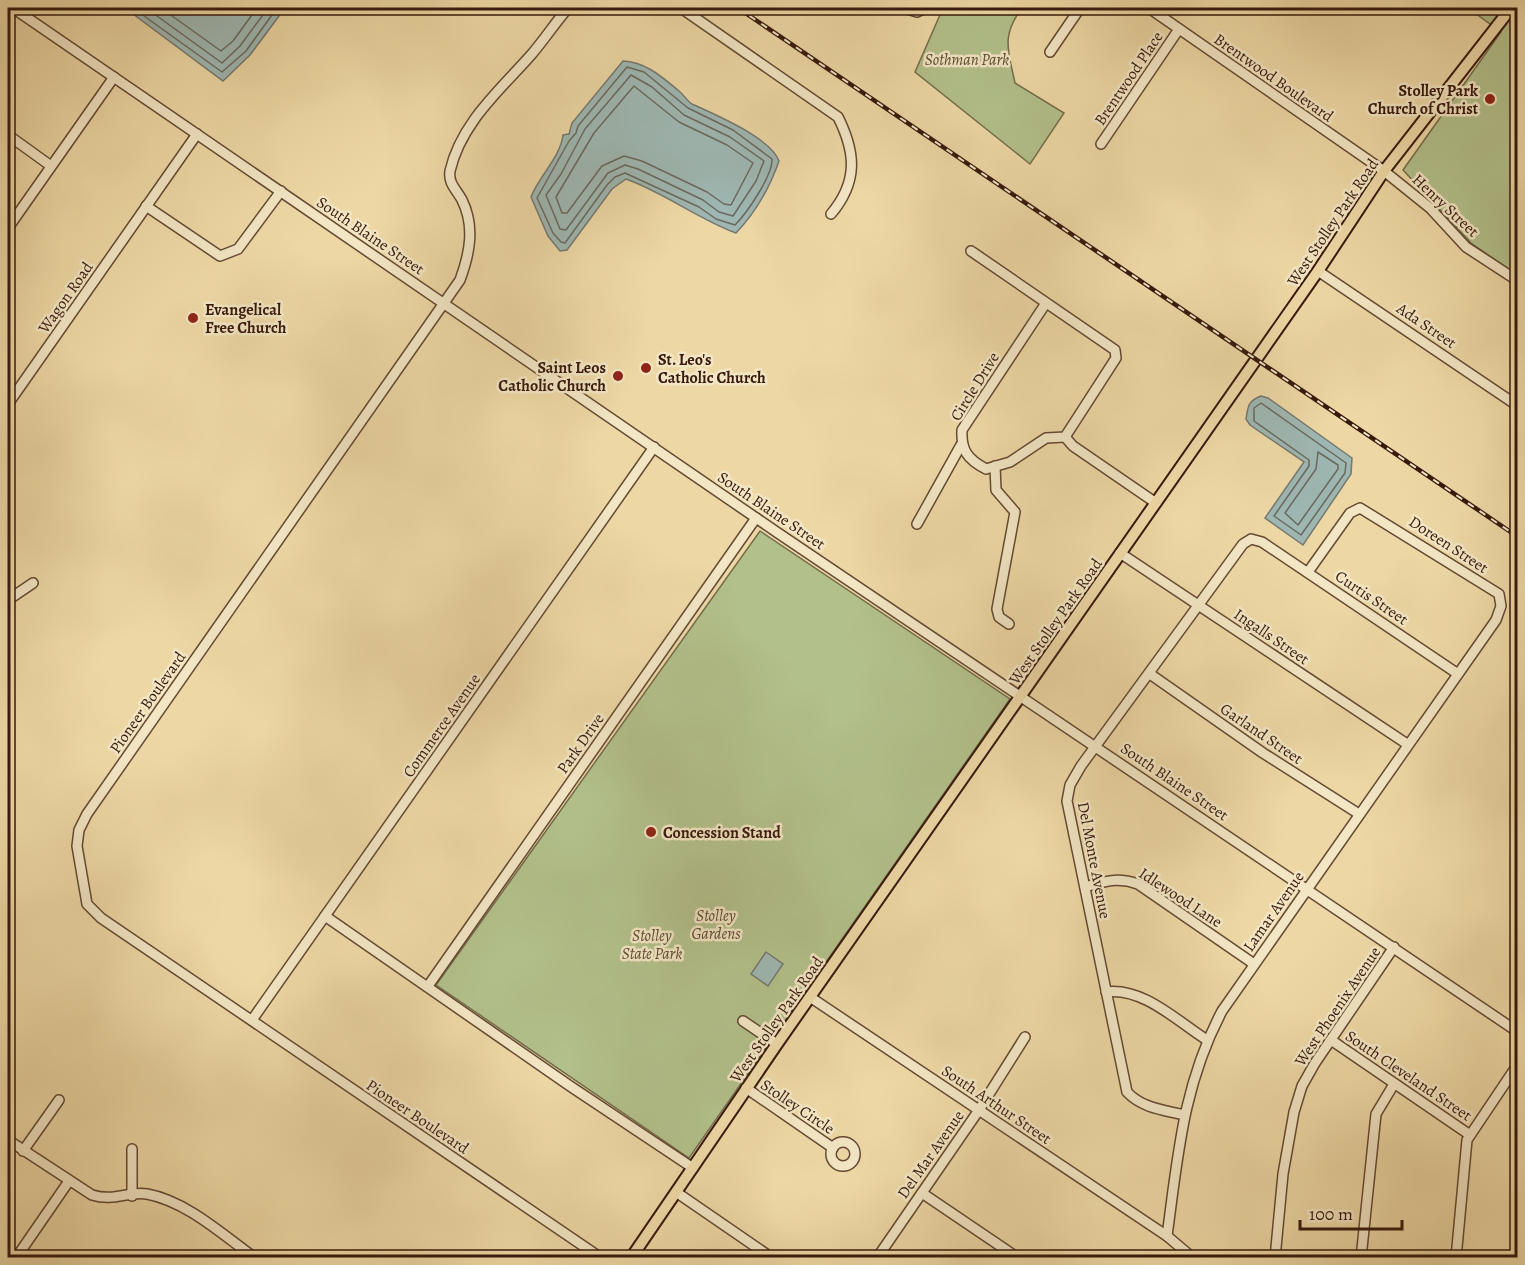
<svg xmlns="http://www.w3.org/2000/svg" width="1525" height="1265" font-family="Alegreya,serif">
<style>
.green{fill:#b2c08b;stroke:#746c4c;stroke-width:1.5}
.water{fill:#9eb7b2;stroke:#757870;stroke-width:1.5}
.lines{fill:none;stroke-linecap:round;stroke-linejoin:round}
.shore{stroke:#6a6860;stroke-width:1.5}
.minor-casing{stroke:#644933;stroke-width:12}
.major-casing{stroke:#37190d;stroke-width:14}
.minor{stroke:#f3e6c4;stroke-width:9}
.major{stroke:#edd8a5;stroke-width:10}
.rail-casing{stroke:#37190d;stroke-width:4.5}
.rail{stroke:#f3e6c4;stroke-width:2;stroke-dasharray:7;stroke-linecap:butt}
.poi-dot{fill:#8f2418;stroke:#f3e6c4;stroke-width:2}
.labels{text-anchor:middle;stroke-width:5;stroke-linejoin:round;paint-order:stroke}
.park-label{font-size:16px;font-style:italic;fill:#5c4b33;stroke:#f3e6c4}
.street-label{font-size:16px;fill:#37190d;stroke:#f3e6c4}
.poi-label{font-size:16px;font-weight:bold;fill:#37190d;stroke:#f3e6c4;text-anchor:start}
</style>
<rect width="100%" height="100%" fill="#edd8a5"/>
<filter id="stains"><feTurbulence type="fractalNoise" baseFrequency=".00333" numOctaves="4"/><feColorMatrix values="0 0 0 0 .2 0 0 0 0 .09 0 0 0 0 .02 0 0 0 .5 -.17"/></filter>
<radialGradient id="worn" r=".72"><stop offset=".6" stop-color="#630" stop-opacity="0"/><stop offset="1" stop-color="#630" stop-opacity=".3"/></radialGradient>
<g class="green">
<path d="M943,8H1022C1001,36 1008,50 1015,83L1064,113L1030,164L915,72Z"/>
<path d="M1468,8H1517V275L1471,243L1403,170L1501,32Z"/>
<path d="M760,531L1010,699L689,1158L436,985Z"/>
</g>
<g class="water">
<path d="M125,8H285L250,55L223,81Z"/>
<path d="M623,61C646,62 662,77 679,91C684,95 687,101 692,104C714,114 771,138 779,161C770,187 755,213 736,233C698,219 665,193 626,179L612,189L567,250L560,251L548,236L531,197C539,176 560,158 563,135L569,134L572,123Z"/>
<path d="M1261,396L1268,398L1352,458L1351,474L1303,545L1265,518L1304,462L1250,425L1246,419C1248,406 1248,401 1261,396Z"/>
<path d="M766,952L783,964L768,986L751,974Z"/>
</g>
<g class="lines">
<g class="shore">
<path d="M133,8L222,72L246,51L277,8"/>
<path d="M146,8L222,63L240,46L268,8"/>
<path d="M161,8L221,51L233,41L257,8"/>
<path d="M627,67L644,72L688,108L733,130L772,159C773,175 747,213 735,225L716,219L699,207L625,173L615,177L607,185L565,243L561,242L553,233L537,198L569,141L576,133L578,126Z"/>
<path d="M631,75L652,87L684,115L730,137L764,161L756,181L733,216L719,212L703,200L638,169L625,165L608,173L566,230L560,229L546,195L561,174L585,129Z"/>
<path d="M634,86L679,122L727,145L753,163L731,205L724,204L707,192L642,161L624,156L602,166L567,213H562L556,197L594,133Z"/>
<path d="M1261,403L1346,463L1345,473L1301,535L1274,516L1309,466V460L1254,421V408Z"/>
<path d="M1318,452L1338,465V469L1298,525L1285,513L1316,469Z"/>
</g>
<g class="minor-casing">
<g id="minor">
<path d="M13,8L778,533L1518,1032"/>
<path d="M568,8C555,23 544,40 531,55C500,90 461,123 450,171C448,184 457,190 462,200C475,226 470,253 460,280L87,814L79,830L77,846L87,904L101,918L601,1258"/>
<path d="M681,8L838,117C856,153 858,182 831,214"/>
<path d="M904,8L917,12L926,8"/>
<path d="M1149,8L1384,171L1430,208L1466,247L1518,281"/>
<path d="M1050,52L1080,8"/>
<path d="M8,135L51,166"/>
<path d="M1101,144L1179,29"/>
<path d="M146,206L220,256L238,249L281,191"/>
<path d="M8,228L114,77"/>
<path d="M971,251L1115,350L1116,358L1065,437L1046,438L1010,462L986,469C967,459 961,450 962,430L1046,303"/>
<path d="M1318,271L1518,406"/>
<path d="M8,404L197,134"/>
<path d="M1065,437L1073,446L1156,503"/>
<path d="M995,466L996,490L1015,512L997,609L999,617L1009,624"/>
<path d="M917,524L961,445"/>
<path d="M1120,553L1407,744"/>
<path d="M8,600L33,583"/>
<path d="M1150,674L1263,753L1359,814"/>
<path d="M1085,887C1105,881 1118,877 1138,884L1254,964"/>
<path d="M325,916L570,1086L693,1168"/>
<path d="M428,986L756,518"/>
<path d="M1106,992C1143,987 1177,1021 1207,1040"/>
<path d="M810,997L1167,1236L1193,1258"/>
<path d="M252,1020L654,447"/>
<path d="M743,1021L777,1044"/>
<path d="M1331,1040L1470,1135"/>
<path d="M746,1088L833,1148"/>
<path d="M1184,1115C1163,1110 1142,1108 1127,1092L1067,801L1070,785L1081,766L1243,544L1251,539L1262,542L1458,674"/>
<path d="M8,1140L92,1195C115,1202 127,1191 147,1194C186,1201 223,1235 255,1258"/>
<circle cx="843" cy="1154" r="12"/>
<path d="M132,1149V1196"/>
<path d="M23,1151L59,1100"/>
<path d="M676,1192L772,1258"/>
<path d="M922,1193L1018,1258"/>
<path d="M1167,1236C1178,1155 1183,1085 1222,1011L1496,620L1501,606L1499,594L1360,508L1350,513L1308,572"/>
<path d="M16,1258L69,1181"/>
<path d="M877,1258L979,1110L1025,1037"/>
<path d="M1275,1258L1283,1174L1294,1112L1302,1086L1315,1063L1394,947"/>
<path d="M1361,1258L1376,1114L1394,1084"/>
<path d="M1456,1258L1467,1140L1518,1064"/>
</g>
</g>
<g class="major-casing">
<path id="major" d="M631,1258L777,1044L1318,271L1384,171L1511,8"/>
</g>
<use href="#minor" class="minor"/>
<use href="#major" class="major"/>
<g class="rail-casing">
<path id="rail" d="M738,8L1518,537"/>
</g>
<use href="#rail" class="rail"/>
</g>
<g class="poi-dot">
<circle cx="1490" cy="99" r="6"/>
<circle cx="193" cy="318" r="6"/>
<circle cx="646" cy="368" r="6"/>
<circle cx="618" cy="376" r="6"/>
<circle cx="651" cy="832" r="6"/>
</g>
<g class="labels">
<g class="park-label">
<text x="967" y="65">Sothman Park</text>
<text x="716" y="921">Stolley<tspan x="716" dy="18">Gardens</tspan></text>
<text x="652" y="941">Stolley<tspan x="652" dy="18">State Park</tspan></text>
</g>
<g class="street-label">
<text transform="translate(1274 77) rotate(35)" y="6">Brentwood Boulevard</text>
<text transform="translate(1128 78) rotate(-56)" y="6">Brentwood Place</text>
<text transform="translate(1446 205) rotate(43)" y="6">Henry Street</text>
<text transform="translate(1332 222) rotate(-56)" y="6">West Stolley Park Road</text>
<text transform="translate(371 235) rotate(34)" y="6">South Blaine Street</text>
<text transform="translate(65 297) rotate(-55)" y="6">Wagon Road</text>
<text transform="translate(1427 325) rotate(34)" y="6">Ada Street</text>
<text transform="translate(974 386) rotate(-58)" y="6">Circle Drive</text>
<text transform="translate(772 510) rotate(34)" y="6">South Blaine Street</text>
<text transform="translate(1449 544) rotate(33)" y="6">Doreen Street</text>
<text transform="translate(1372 597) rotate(34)" y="6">Curtis Street</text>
<text transform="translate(1055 621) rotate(-55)" y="6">West Stolley Park Road</text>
<text transform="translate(1272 636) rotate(34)" y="6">Ingalls Street</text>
<text transform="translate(147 702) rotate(-55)" y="6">Pioneer Boulevard</text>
<text transform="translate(441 725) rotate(-55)" y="6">Commerce Avenue</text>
<text transform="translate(1262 733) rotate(34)" y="6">Garland Street</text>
<text transform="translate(580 743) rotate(-55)" y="6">Park Drive</text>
<text transform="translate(1175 781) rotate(34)" y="6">South Blaine Street</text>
<text transform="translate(1095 860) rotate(79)" y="6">Del Monte Avenue</text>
<text transform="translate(1181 897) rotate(33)" y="6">Idlewood Lane</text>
<text transform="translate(1273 911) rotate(-55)" y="6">Lamar Avenue</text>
<text transform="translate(1337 1006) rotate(-56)" y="6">West Phoenix Avenue</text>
<text transform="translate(776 1019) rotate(-55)" y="6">West Stolley Park Road</text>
<text transform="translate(1409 1075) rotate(34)" y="6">South Cleveland Street</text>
<text transform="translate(997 1104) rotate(34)" y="6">South Arthur Street</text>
<text transform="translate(798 1106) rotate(34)" y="6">Stolley Circle</text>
<text transform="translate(418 1116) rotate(34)" y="6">Pioneer Boulevard</text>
<text transform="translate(930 1154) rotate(-55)" y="6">Del Mar Avenue</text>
</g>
<g class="poi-label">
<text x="1478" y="96" text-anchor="end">Stolley Park<tspan x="1478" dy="18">Church of Christ</tspan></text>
<text x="205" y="315">Evangelical<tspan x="205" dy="18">Free Church</tspan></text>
<text x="658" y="365">St. Leo's<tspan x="658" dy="18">Catholic Church</tspan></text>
<text x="606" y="373" text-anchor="end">Saint Leos<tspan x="606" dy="18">Catholic Church</tspan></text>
<text x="663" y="838">Concession Stand</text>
</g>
</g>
<rect width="1525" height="1265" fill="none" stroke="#edd8a5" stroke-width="30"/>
<rect x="9" y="9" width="1507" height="1247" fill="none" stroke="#37190d" stroke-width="3"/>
<rect x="15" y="15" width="1495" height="1235" fill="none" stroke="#37190d" stroke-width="1.5"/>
<path d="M1300 1220v9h102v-9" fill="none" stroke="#37190d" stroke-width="3"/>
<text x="1309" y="1220" font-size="18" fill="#37190d" stroke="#f3e6c4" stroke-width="4.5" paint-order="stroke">100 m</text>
<rect width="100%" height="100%" filter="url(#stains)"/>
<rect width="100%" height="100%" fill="url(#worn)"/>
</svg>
